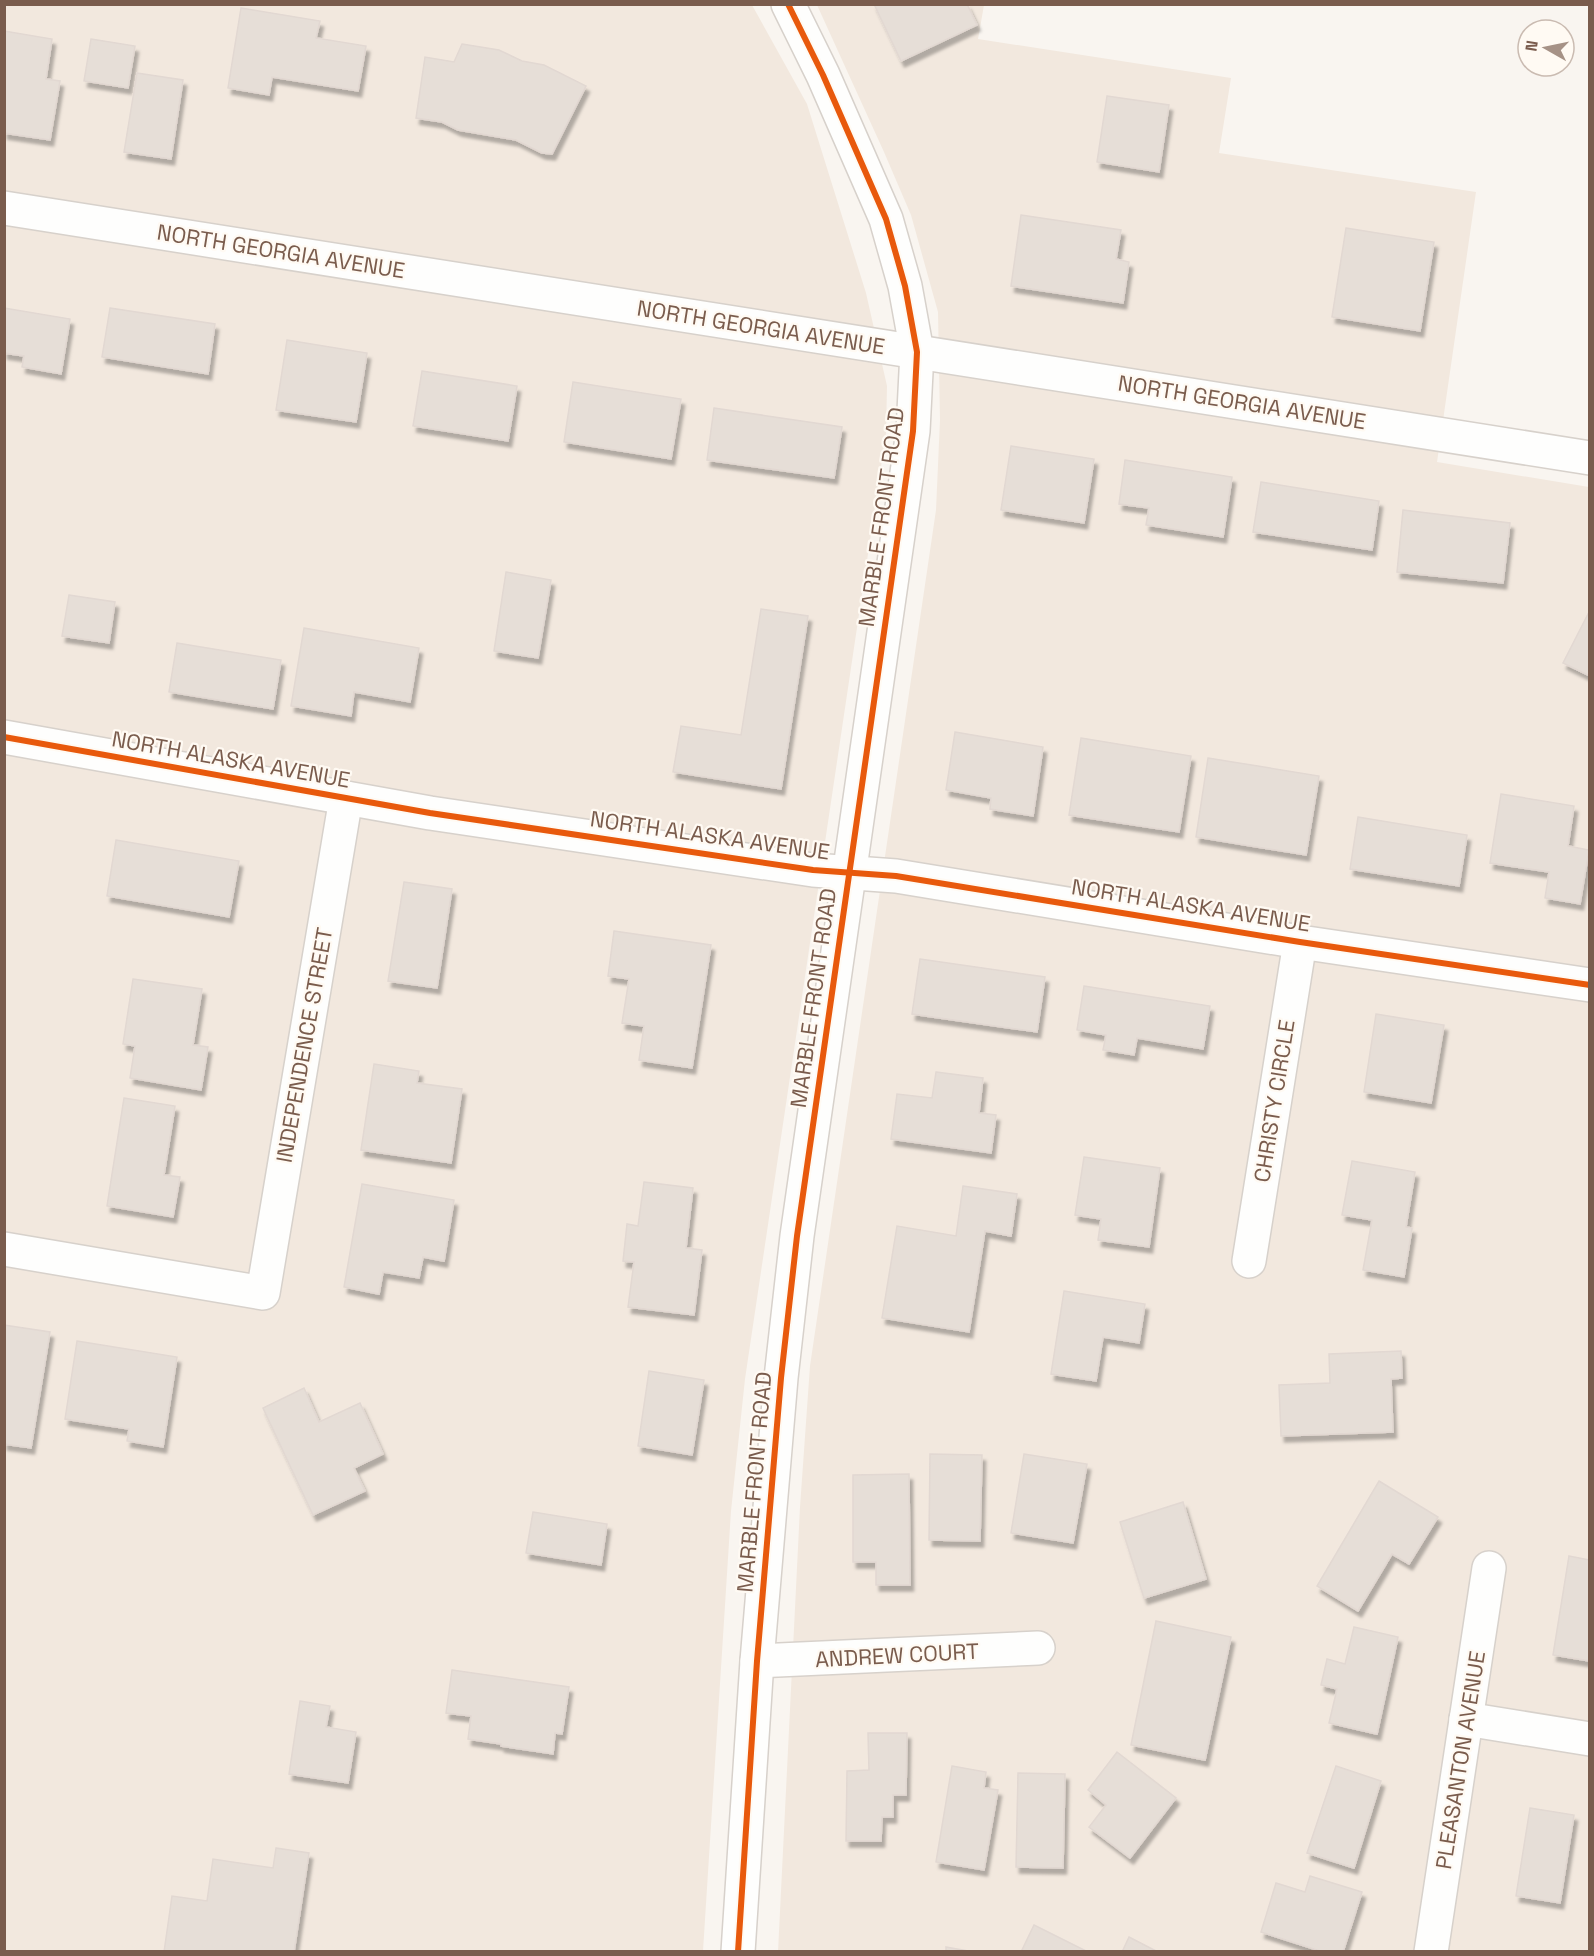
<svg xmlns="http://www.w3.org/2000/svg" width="1594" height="1956" font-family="'Space Grotesk',sans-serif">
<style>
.residential{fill:#f2e8de}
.building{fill:#e6ded7;stroke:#e2d8d2;stroke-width:1.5;filter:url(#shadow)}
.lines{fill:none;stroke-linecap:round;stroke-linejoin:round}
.minor-casing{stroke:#d7d1cb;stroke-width:36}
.tertiary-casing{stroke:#d7d1cb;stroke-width:36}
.minor{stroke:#fefefd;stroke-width:33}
.tertiary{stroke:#fefefd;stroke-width:33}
.cycleway-casing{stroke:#fffaf3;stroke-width:10}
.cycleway{stroke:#e8590c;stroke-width:6}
.labels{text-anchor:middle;stroke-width:4.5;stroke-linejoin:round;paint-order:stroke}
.street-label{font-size:22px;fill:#7a5c4d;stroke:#fffaf3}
</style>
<defs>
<filter id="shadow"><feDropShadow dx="3.5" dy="6" stdDeviation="1.5" flood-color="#0004"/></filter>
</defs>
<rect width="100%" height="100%" fill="#f9f5f0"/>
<g class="residential">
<path d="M5,5H752L807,104L866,293L887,386L886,433L745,1379L731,1511L703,1951L5,1952Z"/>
<path d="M817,5H984L978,39L1231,78L1219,153L1476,192L1437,462L1589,487V1951L778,1952L800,1507L810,1366L936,510L940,420L938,312L911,215L884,152Z"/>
</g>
<g class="building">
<path d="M874,4H967L977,25L901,61Z"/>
<path d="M241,8L320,21L316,38L366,46L358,91L272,77L269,95L228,88Z"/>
<path d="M4,31L52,39L46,79L60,81L50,140L4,133Z"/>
<path d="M91,39L135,46L128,88L84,81Z"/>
<path d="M462,44L499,50L522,61L544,65L586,86L552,154L542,153L516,140L458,130L442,122L416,118L425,57L454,62Z"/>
<path d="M137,73L183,80L171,159L124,152Z"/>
<path d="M1107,96L1169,105L1159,172L1097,162Z"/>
<path d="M1021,215L1121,230L1116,259L1129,262L1123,303L1011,286Z"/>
<path d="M1346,228L1434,242L1420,331L1332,317Z"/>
<path d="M4,308L70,319L61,374L22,367L24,356L4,353Z"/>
<path d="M110,308L215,324L208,374L102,357Z"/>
<path d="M287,340L367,353L356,422L276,410Z"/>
<path d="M422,371L517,386L508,441L413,426Z"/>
<path d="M573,382L681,399L671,459L564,442Z"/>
<path d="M714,408L842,427L834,478L707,460Z"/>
<path d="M1011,446L1094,459L1084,523L1001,510Z"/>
<path d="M1125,460L1232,477L1223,537L1146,525L1149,508L1119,504Z"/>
<path d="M1261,482L1379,501L1372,550L1253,532Z"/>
<path d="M1403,510L1510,523L1503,583L1397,572Z"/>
<path d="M506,572L551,580L538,658L494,651Z"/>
<path d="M69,595L115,602L109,643L62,636Z"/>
<path d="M761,609L808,616L781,789L673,772L681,726L741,735Z"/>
<path d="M1590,610V676L1563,663Z"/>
<path d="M304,628L419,648L410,702L354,692L351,716L291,706Z"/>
<path d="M177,643L281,660L273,709L169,692Z"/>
<path d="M955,732L1043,747L1033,816L990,809L991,798L946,790Z"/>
<path d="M1081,738L1191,756L1179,832L1069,815Z"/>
<path d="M1208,758L1319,776L1306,855L1196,837Z"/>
<path d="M1501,794L1574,806L1568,846L1589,850L1580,904L1545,898L1549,872L1490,863Z"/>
<path d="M1358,817L1467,835L1459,886L1350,869Z"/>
<path d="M116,840L239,861L229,917L107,896Z"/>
<path d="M404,882L452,889L437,988L388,981Z"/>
<path d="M614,931L711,945L692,1068L639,1060L644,1026L622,1023L629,979L608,976Z"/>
<path d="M920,959L1045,977L1037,1032L912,1014Z"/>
<path d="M133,979L202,989L193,1045L208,1047L201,1090L130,1078L135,1046L123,1044Z"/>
<path d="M1084,986L1210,1006L1203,1049L1137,1038L1134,1055L1103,1050L1106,1035L1077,1030Z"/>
<path d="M1376,1014L1444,1025L1431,1103L1364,1092Z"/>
<path d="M374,1064L419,1071L417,1083L462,1089L451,1163L361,1150Z"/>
<path d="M936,1072L983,1078L979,1113L996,1115L991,1153L891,1139L897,1094L932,1098Z"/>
<path d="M124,1098L175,1106L164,1175L180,1177L173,1217L107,1206Z"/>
<path d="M1084,1157L1160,1168L1149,1247L1098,1240L1101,1219L1075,1215Z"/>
<path d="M1352,1161L1415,1172L1406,1227L1412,1228L1404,1277L1363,1270L1372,1220L1342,1215Z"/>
<path d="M644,1182L693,1188L686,1248L702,1250L694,1315L628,1307L634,1262L623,1261L627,1224L638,1226Z"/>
<path d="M362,1184L454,1200L444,1261L423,1257L419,1278L383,1272L379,1294L344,1287Z"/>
<path d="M963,1186L1017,1194L1011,1236L985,1231L969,1332L882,1318L897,1226L956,1236Z"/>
<path d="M1064,1291L1145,1304L1139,1343L1103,1337L1096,1381L1051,1374Z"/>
<path d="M4,1325L50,1332L31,1448L4,1444Z"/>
<path d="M77,1341L177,1357L163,1447L127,1441L129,1429L65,1419Z"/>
<path d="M1401,1351L1402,1378L1391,1379L1393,1432L1281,1436L1279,1385L1330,1383L1329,1354Z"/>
<path d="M649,1371L704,1380L692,1455L638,1446Z"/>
<path d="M304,1388L319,1422L360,1403L383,1454L354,1468L365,1491L313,1515L263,1408Z"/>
<path d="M930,1454L982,1455L980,1541L929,1540Z"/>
<path d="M1024,1454L1087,1464L1073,1543L1011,1533Z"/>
<path d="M909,1474L910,1585H876V1562H853V1475Z"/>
<path d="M1379,1481L1438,1517L1409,1564L1392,1554L1358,1611L1317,1586Z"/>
<path d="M1183,1502L1206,1579L1144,1598L1120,1522Z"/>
<path d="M533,1512L607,1524L601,1565L526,1553Z"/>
<path d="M1569,1556L1590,1560V1661L1553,1655Z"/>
<path d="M1156,1621L1231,1637L1205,1760L1131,1745Z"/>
<path d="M1354,1627L1398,1637L1377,1734L1329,1723L1337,1689L1321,1685L1327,1659L1345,1664Z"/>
<path d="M452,1670L569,1687L562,1734L555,1733L553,1754L501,1746V1744L468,1739L471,1716L446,1713Z"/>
<path d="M300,1701L330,1706L326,1727L356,1732L348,1783L289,1774Z"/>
<path d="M868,1733H907L906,1795H893V1817H882L881,1841H846L847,1771L869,1770Z"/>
<path d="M1117,1752L1176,1798L1130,1858L1089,1827L1106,1805L1088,1790Z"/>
<path d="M952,1766L986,1772L984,1788L998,1790L984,1870L936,1862Z"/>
<path d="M1336,1766L1381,1781L1354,1868L1307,1853Z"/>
<path d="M1018,1773L1065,1774L1063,1868L1016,1867Z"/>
<path d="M1530,1808L1574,1815L1560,1903L1516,1896Z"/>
<path d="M276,1848L309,1853L294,1952H164L172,1896L207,1901L213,1859L273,1868Z"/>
<path d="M1310,1876L1362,1892L1343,1952H1323L1261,1932L1276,1883L1305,1892Z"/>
<path d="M1034,1925L1088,1952H1021Z"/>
<path d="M1129,1937L1158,1952H1122Z"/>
<path d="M946,1947L974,1952H946Z"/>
</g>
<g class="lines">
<g class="minor-casing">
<g id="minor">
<path d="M4,208L1590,458"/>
<path d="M4,737L430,813L813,870L896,876L1300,942L1590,985"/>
<path d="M4,1249L263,1293L346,798"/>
<path d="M1249,1261L1300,942"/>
<path d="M757,1661L1038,1648"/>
<path d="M1466,1719L1590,1739"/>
<path d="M1431,1952L1489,1568"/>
</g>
</g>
<g class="tertiary-casing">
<path id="tertiary" d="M738,1952L757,1661L781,1378L797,1236L913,431L917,352L905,286L886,219L823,75L788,4"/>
</g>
<use href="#minor" class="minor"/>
<use href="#tertiary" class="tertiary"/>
<g class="cycleway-casing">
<g id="cycleway">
<path d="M4,737L430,813L813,870L896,876L1300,942L1590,985"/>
<path d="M738,1952L757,1661L781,1378L797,1236L913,431L917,352L905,286L886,219L823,75L788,4"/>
</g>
</g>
<use href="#cycleway" class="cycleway"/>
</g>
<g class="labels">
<g class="street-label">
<text transform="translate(281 251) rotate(9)" y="8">NORTH GEORGIA AVENUE</text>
<text transform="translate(761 327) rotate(9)" y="8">NORTH GEORGIA AVENUE</text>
<text transform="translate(1242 402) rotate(9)" y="8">NORTH GEORGIA AVENUE</text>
<text transform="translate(881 517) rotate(-82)" y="8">MARBLE FRONT ROAD</text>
<text transform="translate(231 759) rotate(10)" y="8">NORTH ALASKA AVENUE</text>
<text transform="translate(710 835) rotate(8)" y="8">NORTH ALASKA AVENUE</text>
<text transform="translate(1191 905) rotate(9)" y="8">NORTH ALASKA AVENUE</text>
<text transform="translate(813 998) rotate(-82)" y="8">MARBLE FRONT ROAD</text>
<text transform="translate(304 1045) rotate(-80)" y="8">INDEPENDENCE STREET</text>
<text transform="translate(1274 1101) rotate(-81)" y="8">CHRISTY CIRCLE</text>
<text transform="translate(754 1482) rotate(-85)" y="8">MARBLE FRONT ROAD</text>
<text transform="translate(897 1655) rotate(-3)" y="8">ANDREW COURT</text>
<text transform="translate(1460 1760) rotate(-81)" y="8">PLEASANTON AVENUE</text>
</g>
</g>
<rect width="1594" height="1956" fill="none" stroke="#7a5c4d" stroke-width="12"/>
<g transform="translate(1546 48) rotate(279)"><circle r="28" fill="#fffaf3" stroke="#cabbb1" stroke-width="1.5"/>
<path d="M0-4.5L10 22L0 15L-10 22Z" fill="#a69286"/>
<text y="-9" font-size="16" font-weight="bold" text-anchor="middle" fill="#7a5c4d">N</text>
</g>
</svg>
